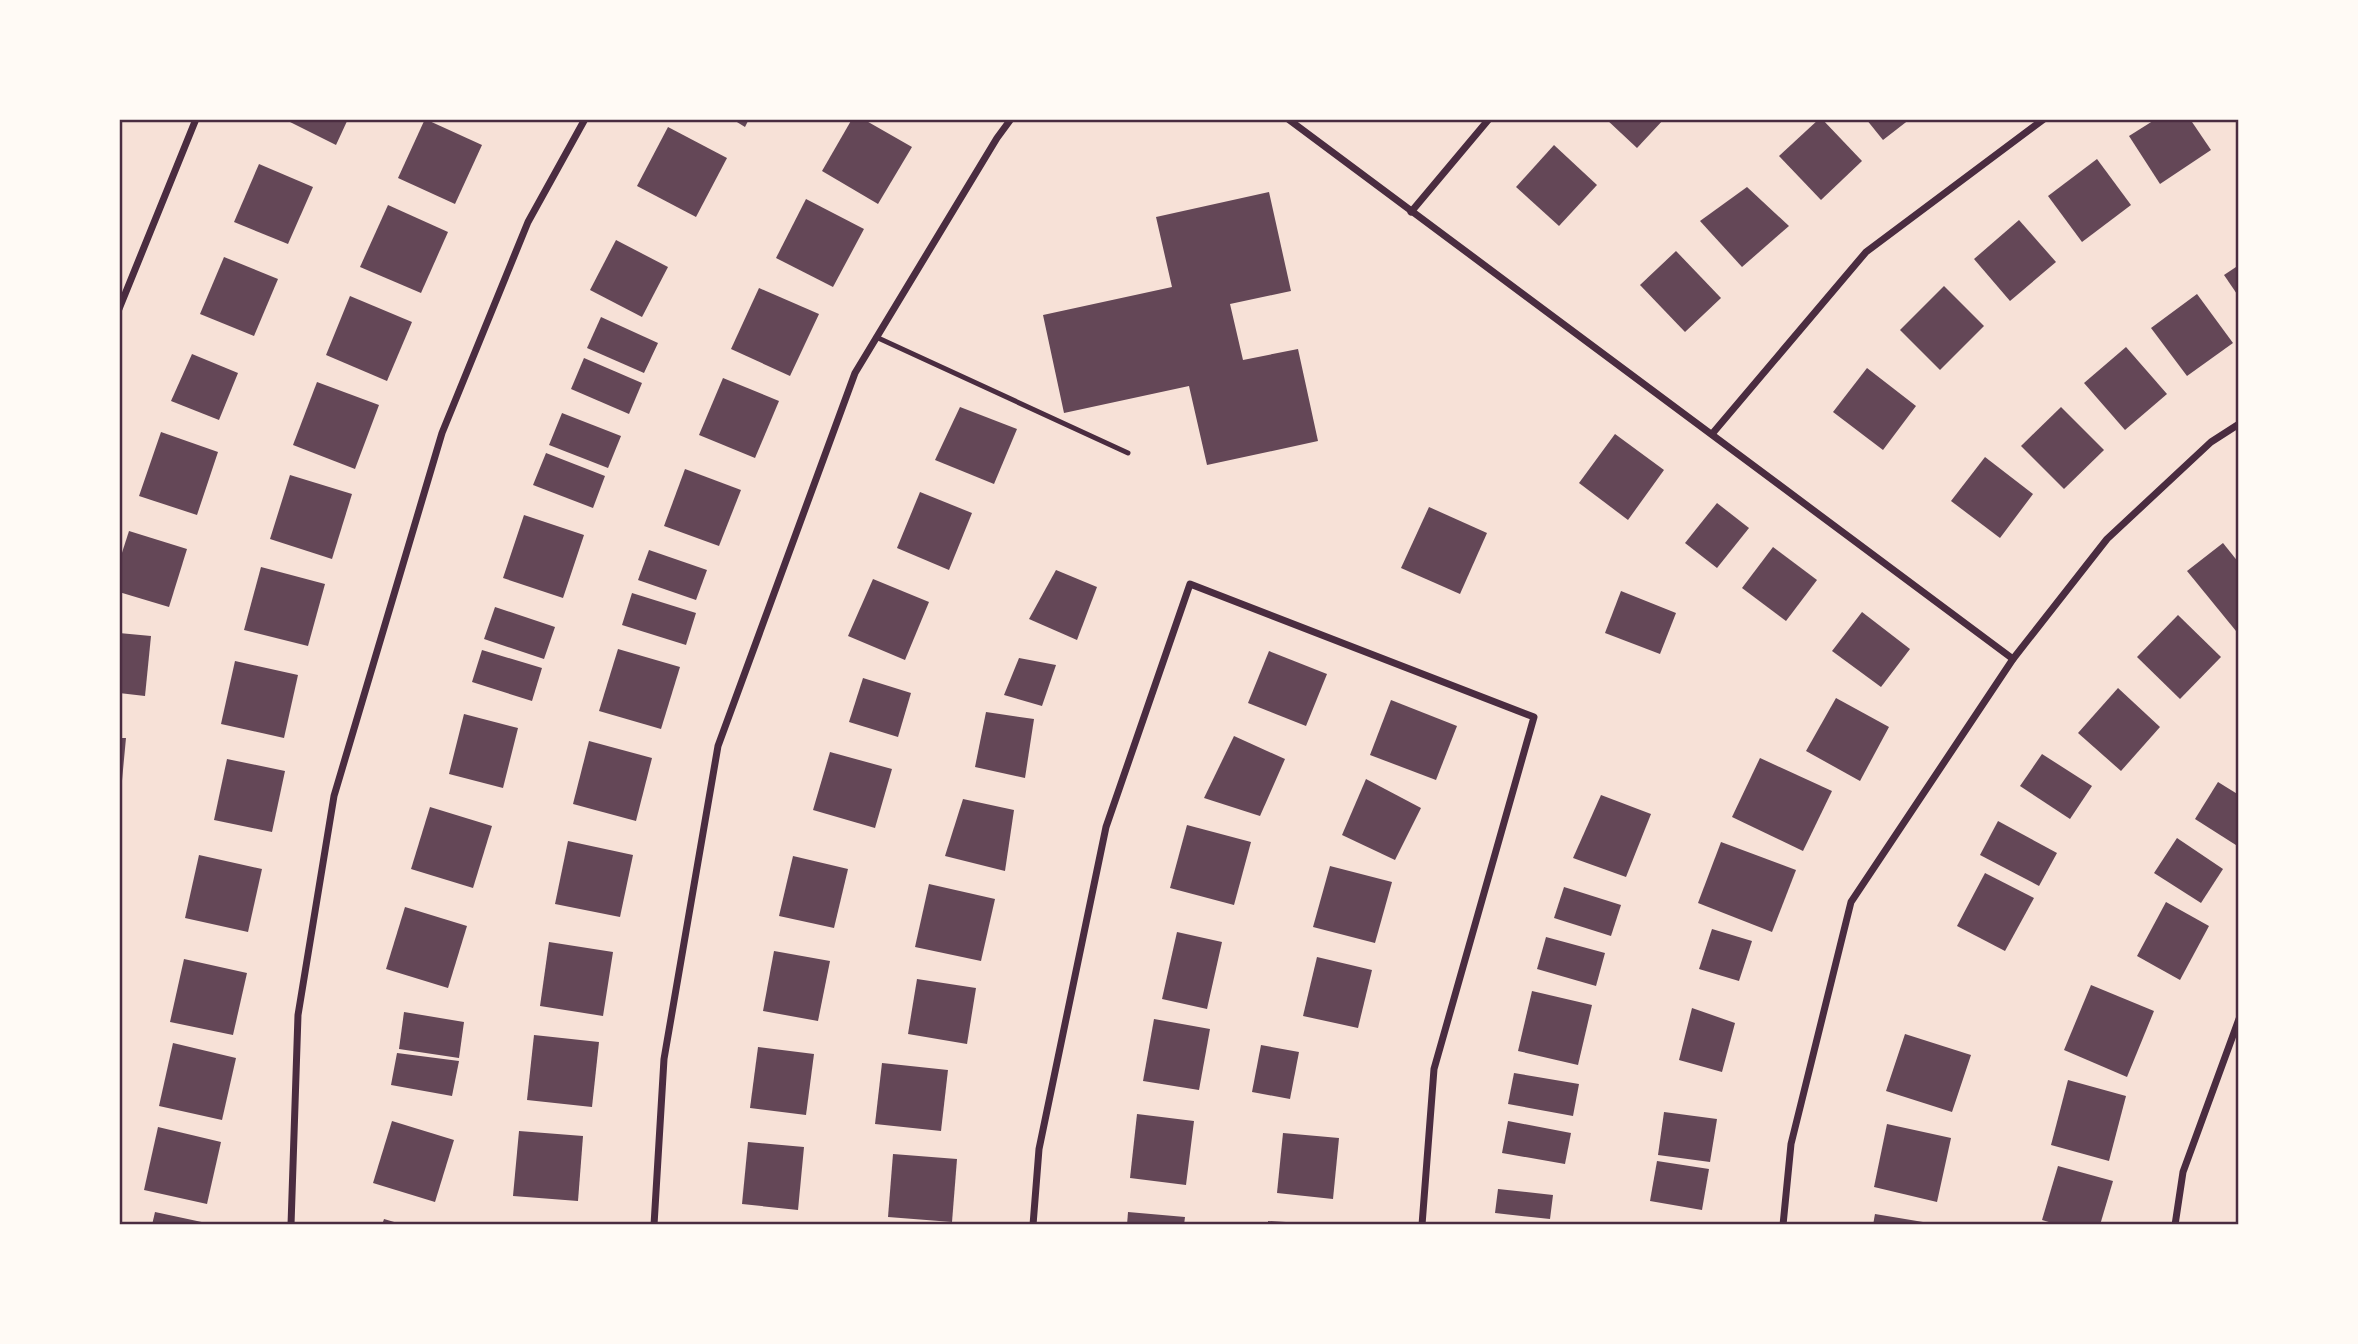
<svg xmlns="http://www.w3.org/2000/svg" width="2358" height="1344" font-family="'Exo 2',sans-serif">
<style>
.building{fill:#644757}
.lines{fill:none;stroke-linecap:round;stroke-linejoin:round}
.service{stroke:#4a2c40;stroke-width:5}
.minor{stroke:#4a2c40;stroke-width:7}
.neatline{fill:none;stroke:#4a2c40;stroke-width:2.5}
</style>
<rect width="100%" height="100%" fill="#f7e1d7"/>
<g class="building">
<path d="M284,119H348L336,145Z"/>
<path d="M425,119L482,145L455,204L398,178Z"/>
<path d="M732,119H749L745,127Z"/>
<path d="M852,119H863L912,147L878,204L822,171Z"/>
<path d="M1606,119H1664L1637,148Z"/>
<path d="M1819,119H1822L1862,161L1821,200L1779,156Z"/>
<path d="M1866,119H1910L1883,140Z"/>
<path d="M2156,119H2190L2211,150L2160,184L2129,136Z"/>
<path d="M668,127L727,158L696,217L637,186Z"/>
<path d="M1554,145L1597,185L1559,226L1516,187Z"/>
<path d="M2097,159L2131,205L2082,242L2048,196Z"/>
<path d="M259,164L313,187L288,244L234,222Z"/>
<path d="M1747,187L1789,226L1742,267L1700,221Z"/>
<path d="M1269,192L1291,291L1230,304L1243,360L1298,349L1318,441L1207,465L1189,386L1064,413L1043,315L1172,287L1156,217Z"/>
<path d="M806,199L864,229L833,287L776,258Z"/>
<path d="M388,205L448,232L421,293L360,267Z"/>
<path d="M2019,220L2056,262L2010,301L1974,259Z"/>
<path d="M616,240L668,267L642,317L590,290Z"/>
<path d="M1676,251L1721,298L1685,332L1640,285Z"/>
<path d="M224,257L278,279L254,336L200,314Z"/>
<path d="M2239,265V297L2224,275Z"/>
<path d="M1944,286L1984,326L1940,370L1900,330Z"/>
<path d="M759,288L819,314L790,376L731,349Z"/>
<path d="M2197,294L2233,343L2187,376L2151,328Z"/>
<path d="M350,296L412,322L387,381L326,355Z"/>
<path d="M601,317L658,343L644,373L587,348Z"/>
<path d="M2126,347L2167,394L2125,430L2084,383Z"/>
<path d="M192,354L238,373L219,420L171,401Z"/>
<path d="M584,358L642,383L629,414L571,389Z"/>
<path d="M1867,368L1916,406L1883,450L1833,412Z"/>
<path d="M723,378L779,401L755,458L699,435Z"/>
<path d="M317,382L379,405L355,469L293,445Z"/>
<path d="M960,407L1017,429L994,484L935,460Z"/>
<path d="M2061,407L2104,450L2064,489L2021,446Z"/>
<path d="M562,413L621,436L608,468L549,445Z"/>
<path d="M161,432L218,452L197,515L139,496Z"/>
<path d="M1615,434L1664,470L1628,520L1579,483Z"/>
<path d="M546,453L605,476L593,508L533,485Z"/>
<path d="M1985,457L2033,494L2000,538L1951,501Z"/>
<path d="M685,469L741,490L719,546L664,526Z"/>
<path d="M290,475L352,494L332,559L270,539Z"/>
<path d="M920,492L972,513L949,570L897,548Z"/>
<path d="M1717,503L1749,528L1717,568L1685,543Z"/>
<path d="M1429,507L1487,533L1460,594L1401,568Z"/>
<path d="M524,515L584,535L563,598L503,578Z"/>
<path d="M129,531L187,549L169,607L119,592V562Z"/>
<path d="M2223,543L2239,563V629L2236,631L2187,571Z"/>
<path d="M1773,547L1817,580L1786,621L1742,588Z"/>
<path d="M649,550L707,570L696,600L638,580Z"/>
<path d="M261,567L325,584L308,646L244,630Z"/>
<path d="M1056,570L1097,587L1077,640L1029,619Z"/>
<path d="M873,579L929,602L905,660L848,636Z"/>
<path d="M1621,591L1676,613L1660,654L1605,633Z"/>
<path d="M632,593L696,613L686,645L622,625Z"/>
<path d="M495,607L555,627L544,659L484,639Z"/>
<path d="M1862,612L1910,649L1881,687L1832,651Z"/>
<path d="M2178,615L2221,657L2180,699L2137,657Z"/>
<path d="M119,633L151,636L145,696L119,693Z"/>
<path d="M618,649L680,667L661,729L599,711Z"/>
<path d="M482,650L542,668L532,701L472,682Z"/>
<path d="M1269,651L1327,674L1306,726L1248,703Z"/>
<path d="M1019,658L1056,665L1042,706L1004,695Z"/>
<path d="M235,661L298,675L284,738L221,724Z"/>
<path d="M863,678L911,693L898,737L849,722Z"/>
<path d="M2118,688L2160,727L2121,771L2078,733Z"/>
<path d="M1836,698L1889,727L1860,781L1806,751Z"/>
<path d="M1391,700L1457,726L1436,780L1370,755Z"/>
<path d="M986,712L1034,719L1025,778L975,767Z"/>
<path d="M464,714L518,728L503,788L449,774Z"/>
<path d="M1234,736L1285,759L1260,816L1204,798Z"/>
<path d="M119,738H126L121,791H119Z"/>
<path d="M589,741L652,758L636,821L573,804Z"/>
<path d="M830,752L892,769L875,828L813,810Z"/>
<path d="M2042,754L2092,786L2070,819L2020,786Z"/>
<path d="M1760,758L1832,791L1803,851L1732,817Z"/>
<path d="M227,759L285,771L272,832L214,820Z"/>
<path d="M1366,779L1421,808L1395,860L1342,835Z"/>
<path d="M2218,782L2239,795V847L2195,819Z"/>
<path d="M1601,795L1651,814L1626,877L1573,858Z"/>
<path d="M963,799L1014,810L1005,871L945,856Z"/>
<path d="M430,807L492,826L473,888L411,869Z"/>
<path d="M1998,821L2057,853L2039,886L1980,855Z"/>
<path d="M1187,825L1251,842L1234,905L1170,888Z"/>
<path d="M2177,838L2223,869L2201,903L2154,873Z"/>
<path d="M568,841L633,855L620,917L555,904Z"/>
<path d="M1721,842L1796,870L1772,932L1698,903Z"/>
<path d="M199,855L262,869L248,932L185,918Z"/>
<path d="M793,856L848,869L834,928L779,916Z"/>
<path d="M1330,866L1392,882L1375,943L1313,927Z"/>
<path d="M1985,873L2034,898L2005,951L1957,926Z"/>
<path d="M929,884L995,899L981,961L915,947Z"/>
<path d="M1564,887L1621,905L1611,936L1554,918Z"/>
<path d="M2166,902L2209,926L2180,980L2137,956Z"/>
<path d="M405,907L467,926L448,988L386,969Z"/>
<path d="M1712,929L1752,941L1739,981L1699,969Z"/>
<path d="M1177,932L1222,942L1207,1009L1162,999Z"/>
<path d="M1546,937L1605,953L1596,986L1537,969Z"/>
<path d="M549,942L613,952L603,1016L540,1006Z"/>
<path d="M774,951L830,961L818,1021L763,1011Z"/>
<path d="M1317,957L1372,970L1358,1028L1303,1016Z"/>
<path d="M184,959L247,973L233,1035L170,1022Z"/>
<path d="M917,979L976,988L967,1044L908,1034Z"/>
<path d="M2091,985L2154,1011L2127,1077L2064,1050Z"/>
<path d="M1532,991L1592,1005L1578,1065L1518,1051Z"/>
<path d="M1692,1008L1735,1023L1722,1072L1679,1060Z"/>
<path d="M404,1012L464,1022L459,1058L399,1049Z"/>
<path d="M1154,1019L1210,1029L1199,1090L1143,1081Z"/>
<path d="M1905,1034L1971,1055L1952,1112L1886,1091Z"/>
<path d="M534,1035L599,1042L592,1107L527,1100Z"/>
<path d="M173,1043L236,1058L222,1120L159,1106Z"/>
<path d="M1261,1045L1299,1052L1290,1099L1252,1092Z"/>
<path d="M758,1047L814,1054L806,1115L750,1108Z"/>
<path d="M397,1053L459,1061L452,1096L391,1085Z"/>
<path d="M882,1063L948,1070L941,1131L875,1124Z"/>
<path d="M1514,1073L1579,1084L1573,1116L1508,1104Z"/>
<path d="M2068,1080L2126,1096L2109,1161L2051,1145Z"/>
<path d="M1664,1112L1717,1119L1710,1162L1658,1155Z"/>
<path d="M1137,1114L1194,1121L1186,1185L1130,1178Z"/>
<path d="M392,1121L454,1140L435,1202L373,1183Z"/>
<path d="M1508,1121L1571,1133L1565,1164L1502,1153Z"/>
<path d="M1887,1124L1951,1138L1937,1202L1874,1187Z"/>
<path d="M158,1127L221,1142L207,1204L144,1190Z"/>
<path d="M519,1131L583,1136L578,1201L513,1196Z"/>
<path d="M1283,1133L1339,1138L1333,1199L1277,1193Z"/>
<path d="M748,1142L804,1147L798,1210L742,1204Z"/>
<path d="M893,1154L957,1159L952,1222L888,1217Z"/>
<path d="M1657,1161L1709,1169L1702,1210L1650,1201Z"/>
<path d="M2058,1166L2113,1181L2100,1225H2059L2042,1220Z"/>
<path d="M1498,1189L1553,1195L1550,1219L1495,1213Z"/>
<path d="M155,1212L211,1224V1225H152Z"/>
<path d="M1128,1212L1185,1217L1184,1225H1127Z"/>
<path d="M1875,1214L1929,1223L1928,1225H1873Z"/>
<path d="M384,1219L401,1224V1225H382Z"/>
<path d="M1268,1221L1302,1223L1301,1225H1268Z"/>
</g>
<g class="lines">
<path class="service" d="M876,337L1128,453"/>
<g class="minor">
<path d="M1288,119L2013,659"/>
<path d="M1411,212L1489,119"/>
<path d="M119,309L196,119"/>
<path d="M1712,434L1866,252L2044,119"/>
<path d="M291,1225L298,1015L334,796L442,433L528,222L585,119"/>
<path d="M654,1225L664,1059L718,746L855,373L997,138L1011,119"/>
<path d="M1033,1225L1039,1149L1106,827L1190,584L1534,717L1434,1069L1422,1225"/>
<path d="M1783,1225L1791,1144L1851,902L2013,659L2107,539L2211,442L2239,424"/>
<path d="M2175,1225L2183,1172L2239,1019"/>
</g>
</g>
<rect width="2358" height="1344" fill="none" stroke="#fffaf5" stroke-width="242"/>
<rect x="121" y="121" width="2116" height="1102" class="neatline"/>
</svg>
